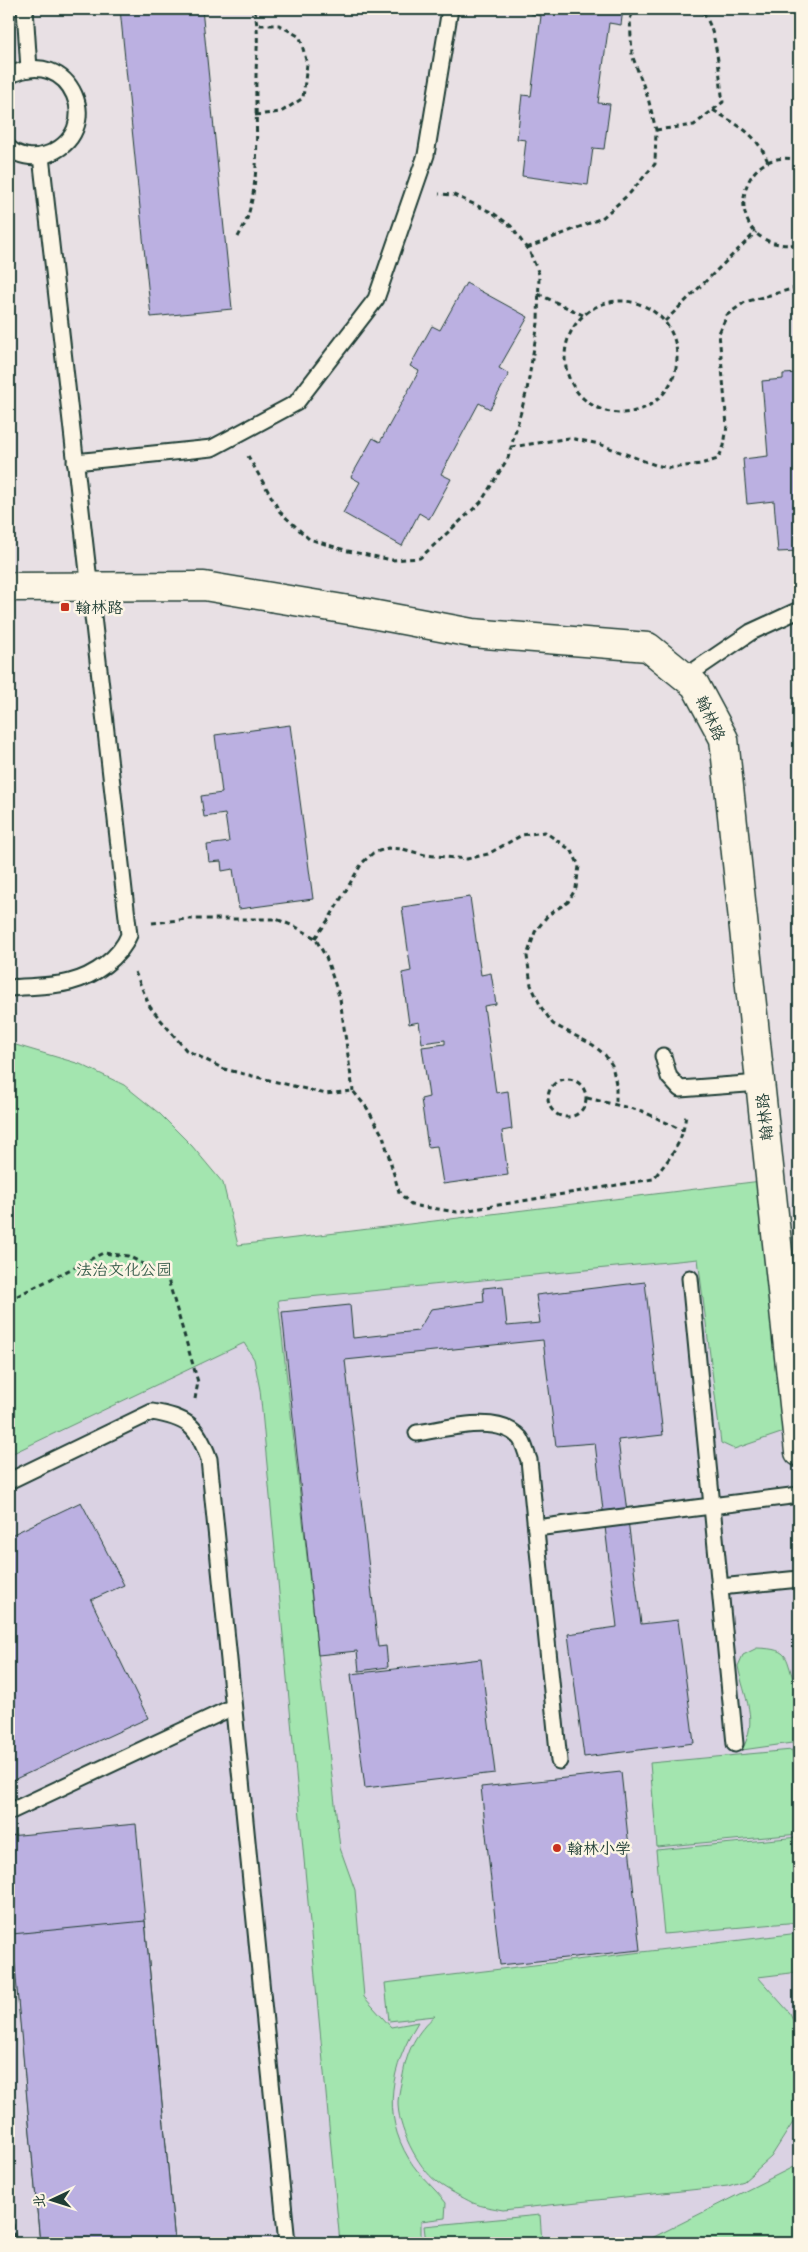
<svg xmlns="http://www.w3.org/2000/svg" width="808" height="2252" font-family="'Playpen Sans','LXGW WenKai TC',sans-serif">
<style>
.built{fill:#dad2e3}
.green{fill:#a3e5af;stroke:#619172}
.building{fill:#bbb0e1;stroke:#1f3d34}
.lines{fill:none;stroke-linecap:round;stroke-linejoin:round}
.service-casing{stroke:#1f3d34;stroke-width:19}
.secondary-casing{stroke:#1f3d34;stroke-width:31}
.path{stroke:#1f3d34;stroke-width:3;stroke-dasharray:5 4;stroke-linecap:butt}
.service{stroke:#fcf5e5;stroke-width:15}
.secondary{stroke:#fcf5e5;stroke-width:28}
.poi-dot{fill:#c8321e;stroke:#fcf5e5;stroke-width:2}
.labels{text-anchor:middle;stroke-width:5;stroke-linejoin:round;paint-order:stroke}
.poi-label{font-size:16px;fill:#1f3d34;stroke:#fcf5e5;text-anchor:start}
.street-label{font-size:16px;fill:#1f3d34;stroke:#fcf5e5}
.park-label{font-size:16px;fill:#395f4d;stroke:#fcf5e5}
</style>
<rect width="100%" height="100%" fill="#e8e0e4"/>
<filter id="ink" filterUnits="userSpaceOnUse"><feTurbulence type="fractalNoise" baseFrequency=".02" numOctaves="2"/><feDisplacementMap in="SourceGraphic" scale="10" xChannelSelector="R" yChannelSelector="G"/><feConvolveMatrix kernelMatrix="1 2 1 2 8 2 1 2 1" color-interpolation-filters="sRGB"/></filter>
<g filter="url(#ink)">
<path class="built" d="M773,1207L799,1452V2243H9V1455L244,1343L241,1280Z"/>
<g class="green">
<path d="M9,1043L80,1064L124,1085L160,1114L192,1146L223,1183L238,1245L761,1181L786,1425L781,1433L734,1449L721,1443L698,1259L278,1300L340,1848L355,1890L364,1997L391,2027L418,2022C391,2067 381,2113 409,2159C419,2176 435,2188 446,2203L445,2218L421,2221V2243H340L260,1390L254,1359L244,1343L9,1455Z"/>
<path d="M757,1648C793,1649 784,1658 796,1686H799V1742L742,1750C759,1719 744,1698 738,1666L743,1655Z"/>
<path d="M792,1750L799,1834L657,1847L650,1763Z"/>
<path d="M799,1837V1922L664,1934L656,1850Z"/>
<path d="M799,1933V1972L758,1977L790,2013L799,2032V2113L771,2157L744,2181L728,2186L503,2210C494,2208 482,2207 473,2203C462,2197 447,2190 437,2182C417,2167 397,2126 398,2101C399,2092 401,2083 403,2075C407,2051 416,2032 435,2016L389,2021L385,1983Z"/>
<path d="M799,2164V2243H642Z"/>
<path d="M540,2215L542,2243H426L424,2226Z"/>
</g>
<g class="building">
<path d="M120,9H202L232,309L151,317Z"/>
<path d="M531,9H623L621,25L609,23L598,103L610,104L604,149L593,148L588,185L522,176L526,140L517,139L522,95L531,96L541,16L531,14Z"/>
<path d="M466,283L528,317L499,368L509,374L490,409L479,403L441,474L451,479L429,519L419,513L402,546L343,513L360,482L351,477L373,438L380,442L419,371L410,366L432,326L440,330Z"/>
<path d="M799,373V553V551L778,552L774,501L747,504L743,459L768,456L762,381L783,379V374Z"/>
<path d="M290,725L313,899L239,909L233,869L222,871L221,861L209,862L207,845L229,842L225,814L204,817L201,796L222,793L215,735Z"/>
<path d="M470,897L481,975L491,973L496,1004L484,1006L496,1093L508,1091L512,1129L502,1131L508,1175L443,1184L437,1146L428,1147L421,1099L429,1097L422,1047L445,1044V1040L422,1043L419,1022L409,1024L402,973L411,971L402,907Z"/>
<path d="M645,1282L663,1435L618,1440L641,1624L678,1620L694,1743L584,1757L568,1634L617,1627L595,1443L556,1446L543,1340L345,1360L378,1647L386,1646L388,1667L359,1671L357,1651L318,1655L282,1312L350,1305L353,1338L418,1331L431,1309L484,1302L483,1288L503,1286L507,1326L540,1323L536,1295Z"/>
<path d="M81,1502L124,1585L91,1600L148,1718L9,1782V1536Z"/>
<path d="M481,1659L495,1773L365,1788L351,1674Z"/>
<path d="M621,1772L640,1950L500,1965L481,1787Z"/>
<path d="M136,1824L175,2243H40L9,1895V1836Z"/>
<path d="M145,1921L175,2243H40L12,1934Z"/>
</g>
<g class="lines">
<g class="service-casing">
<g id="service">
<path d="M25,9L29,69"/>
<path d="M9,76C71,42 109,134 45,155C33,159 18,156 9,148"/>
<path d="M75,462L212,448L296,403L376,299L426,155L450,9"/>
<path d="M685,677L751,632L799,610"/>
<path d="M9,988C28,986 51,987 70,982C94,976 120,958 129,935L41,156"/>
<path d="M663,1056L669,1077L680,1089L760,1083"/>
<path d="M690,1278L735,1744"/>
<path d="M417,1433C446,1429 498,1413 520,1438C524,1443 526,1453 529,1460L559,1761"/>
<path d="M9,1481L152,1412C187,1418 197,1425 209,1459L287,2243"/>
<path d="M536,1528L799,1495"/>
<path d="M720,1587L799,1579"/>
<path d="M9,1812L233,1707"/>
</g>
</g>
<g class="secondary-casing">
<path id="secondary" d="M9,587L204,586L361,612L472,633L648,647L695,685L724,739L799,1452"/>
</g>
<g class="path">
<path d="M713,110C738,126 756,132 768,162"/>
<path d="M255,115L281,112L303,98L307,64L300,37L279,25H258"/>
<path d="M656,130L694,125L723,102C719,78 718,23 699,9"/>
<path d="M799,160C731,143 720,255 799,244"/>
<path d="M238,237C242,229 247,221 249,212C261,168 255,123 256,78C256,54 260,31 254,9"/>
<path d="M527,248L602,218L630,193L655,164L656,130L648,98L632,55L630,19L634,9"/>
<path d="M538,294L583,315"/>
<circle cx="621" cy="357" r="56"/>
<path d="M665,321L756,232"/>
<path d="M511,447L570,438L599,444L655,465L670,468L701,464L718,459L724,446L727,426L719,333L727,315L745,302L799,287"/>
<path d="M248,456L280,512L309,539L348,551L392,560L420,558L481,502L508,458L527,390L538,323L539,274L530,253L511,226L493,213L454,195L439,194"/>
<path d="M152,923L187,919H276L296,927L315,938L326,957L340,999L353,1091"/>
<path d="M315,938L329,919L362,863L373,853L388,848L403,849L425,855L467,859L488,854L522,835L545,832L572,851L579,866L576,888L568,902L548,915L535,932L527,956L531,985L541,1007L553,1024L593,1045L605,1055L612,1065L616,1084V1103"/>
<path d="M135,972L150,1007L186,1050L224,1069L326,1094L353,1091L367,1108L383,1136L399,1192L411,1205L457,1212L653,1179C671,1157 683,1143 686,1114"/>
<circle cx="567" cy="1098" r="19"/>
<path d="M587,1098L642,1111L684,1131"/>
<path d="M9,1300L103,1253L128,1256L167,1276L198,1382L195,1399"/>
<path d="M9,2188L15,2243"/>
</g>
<use href="#service" class="service"/>
<use href="#secondary" class="secondary"/>
</g>
</g>
<g class="poi-dot">
<rect x="60" y="602" width="10" height="10" rx="2.5"/>
<circle cx="557" cy="1848" r="5"/>
</g>
<g class="labels">
<g class="poi-label">
<text x="75" y="613">翰林路</text>
<text x="567" y="1854">翰林小学</text>
</g>
<g class="street-label">
<text transform="translate(711 718) rotate(65)" y="6">翰林路</text>
<text transform="translate(764 1117) rotate(-96)" y="6">翰林路</text>
</g>
<g class="park-label">
<text x="124" y="1275">法治文化公园</text>
</g>
</g>
<rect width="808" height="2252" fill="none" stroke="#fcf5e5" stroke-width="30"/>
<rect x="15" y="15" width="778" height="2222" fill="none" stroke="#1f3d34" stroke-width="2" filter="url(#ink)"/>
<g transform="translate(52 2200) rotate(266)" stroke="#fcf5e5" stroke-width="4" paint-order="stroke">
<path d="M0-4L9 19L0 12L-9 19Z" fill="#1f3d34"/>
<text y="-8" font-size="14" font-weight="bold" text-anchor="middle" fill="#1f3d34">北</text>
</g>
</svg>
